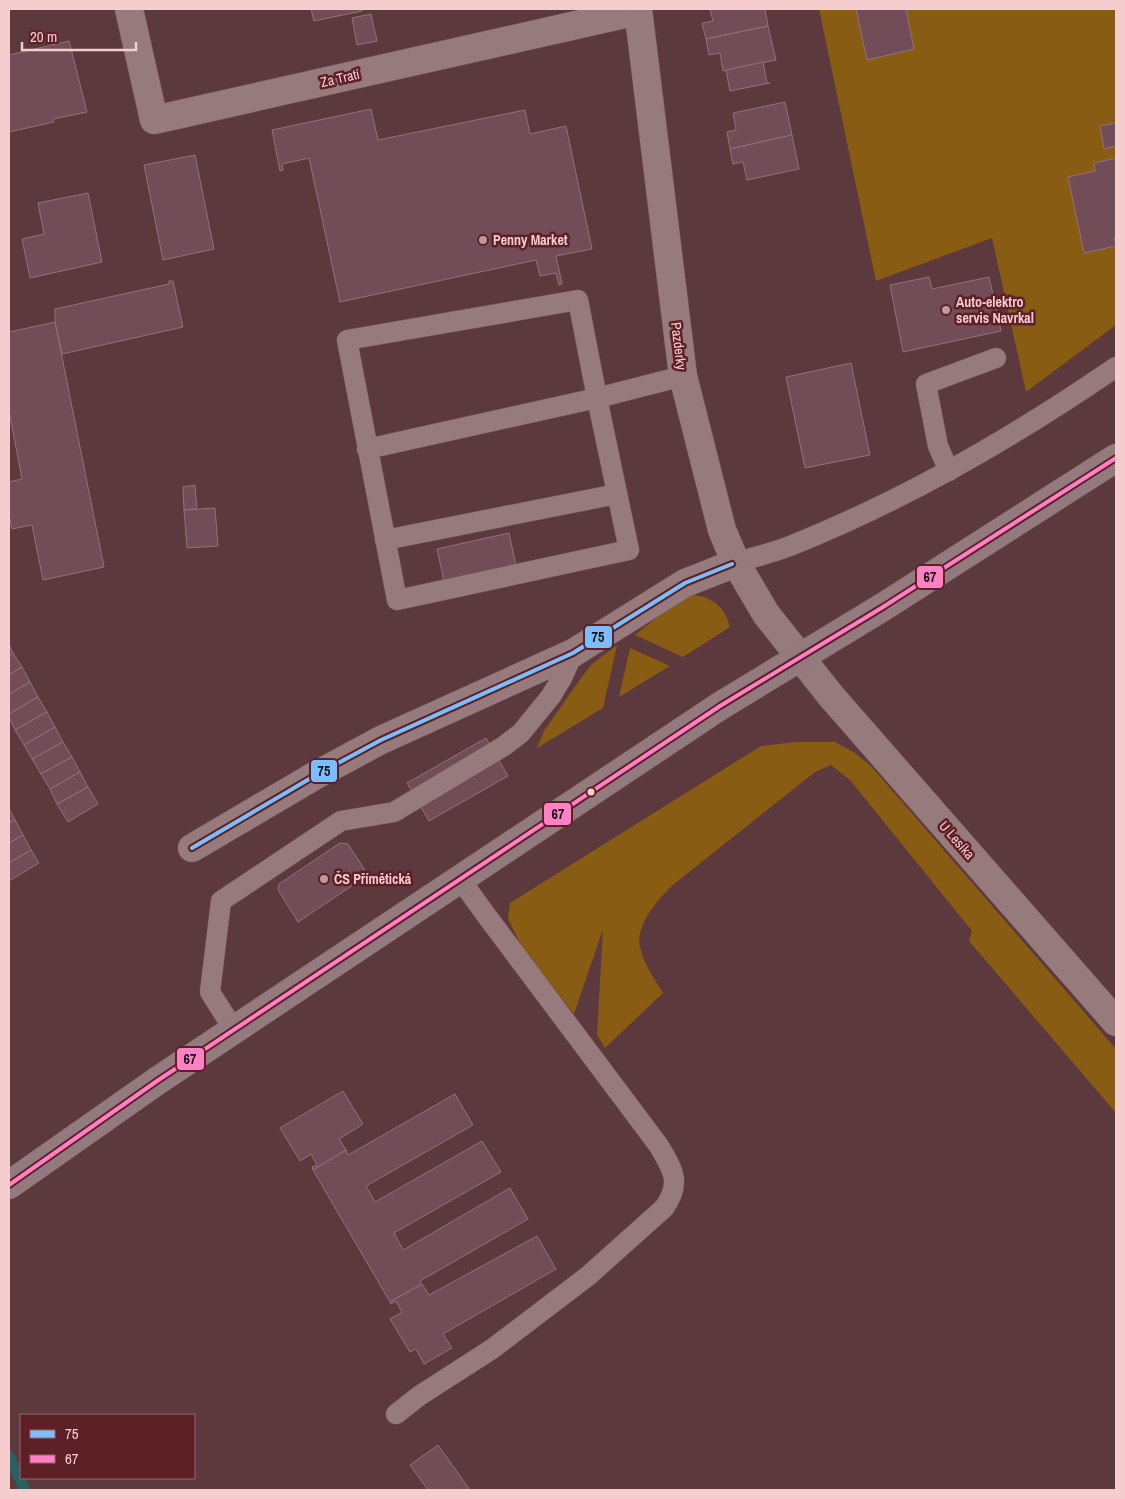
<svg xmlns="http://www.w3.org/2000/svg" width="1125" height="1499" font-family="'Archivo Narrow',sans-serif">
<style>
.green{fill:#885c13}
.lines{fill:none;stroke-linecap:round;stroke-linejoin:round}
.stream{stroke:#2a6061;stroke-width:11}
.building{fill:#724d58;stroke:#907379}
.lane-casing{stroke:#78595c;stroke-width:21}
.street-casing{stroke:#78595c;stroke-width:29}
.secondary-casing{stroke:#78595c;stroke-width:29}
.lane{stroke:#967a7c;stroke-width:20}
.street{stroke:#967a7c;stroke-width:28}
.secondary{stroke:#937a7e;stroke-width:28}
.bus-1-casing{stroke:#5e2027;stroke-width:8}
.bus-2-casing{stroke:#5e2027;stroke-width:8}
.bus-1{stroke:#7abffc;stroke-width:4}
.bus-2{stroke:#ff80c5;stroke-width:4}
.poi-dot{fill:#bf999b;stroke:#5e2027;stroke-width:2}
.bus-dot{fill:#f5cdce;stroke:#5e2027;stroke-width:2}
.labels{text-anchor:middle;stroke-width:5;stroke-linejoin:round;paint-order:stroke}
.street-label{font-size:14px;fill:#f5cdce;stroke:#5e2027}
.poi-label{font-size:14px;font-weight:bold;fill:#f5cdce;stroke:#5e2027;text-anchor:start}
.line-badge{stroke:#5e2027;stroke-width:2}
.pale-badge-label{font-size:14px;text-anchor:middle;font-weight:bold;fill:#111}
</style>
<rect width="100%" height="100%" fill="#5c393d"/>
<g class="green">
<path d="M819,9H1116V325L1026,392L992,238L876,281Z"/>
<path d="M695,595C715,598 725,609 730,627L683,657L635,635L681,598Z"/>
<path d="M617,645L603,708L537,748L544,731L581,678L592,664Z"/>
<path d="M630,648L670,666L619,697Z"/>
<path d="M795,742H835L855,753L871,766L1116,1049V1113L969,941L972,931L850,780L831,765L815,772L674,884C659,898 635,925 640,947C644,964 654,978 663,993L605,1048L597,1035L603,929L574,1014L524,951L508,919L510,903L761,746Z"/>
</g>
<g class="lines">
<path class="stream" d="M9,1456L25,1490"/>
</g>
<g class="building">
<path d="M311,9H362V11L314,21Z"/>
<path d="M710,9H765L768,26L706,39L702,23L713,21Z"/>
<path d="M856,9H906L914,49L867,60Z"/>
<path d="M371,14L377,41L357,45L352,18Z"/>
<path d="M768,26L776,60L723,71L720,53L709,55L706,39Z"/>
<path d="M69,41L87,112L53,119L54,122L9,132V55Z"/>
<path d="M763,62L767,83H770L730,91L726,70Z"/>
<path d="M785,102L792,135L730,149L727,132L736,130L733,113Z"/>
<path d="M371,109L378,140L525,110L530,134L566,126L592,249L556,256L562,284L559,285L556,273L540,276L536,260L340,302L309,158L282,164L283,170L280,171L272,130Z"/>
<path d="M1116,123V146L1104,149L1100,126Z"/>
<path d="M792,135L799,169L747,180L743,162L733,164L730,149Z"/>
<path d="M195,155L214,249L163,260L144,165Z"/>
<path d="M1116,158V237L1114,238L1116,246L1084,253L1068,177L1095,171L1094,163Z"/>
<path d="M88,193L102,262L30,278L22,239L44,234L38,203Z"/>
<path d="M929,277L932,289L989,277L1001,331L903,352L890,285Z"/>
<path d="M169,281H173L183,327L62,354L55,322V309L169,284Z"/>
<path d="M55,322L104,567L43,580L32,525L12,529L9,514V482L22,479L9,411V332Z"/>
<path d="M851,363L870,455L805,468L786,377Z"/>
<path d="M195,485L197,509L184,510L183,487Z"/>
<path d="M215,508L218,546L187,548L184,510Z"/>
<path d="M509,533L517,570L445,586L437,549Z"/>
<path d="M9,644L13,653L9,656Z"/>
<path d="M13,653L22,667L9,675V656Z"/>
<path d="M22,667L30,682L9,694V675Z"/>
<path d="M30,682L38,697L9,714V694Z"/>
<path d="M38,697L47,712L15,730L9,717V714Z"/>
<path d="M47,712L55,727L24,745L15,730Z"/>
<path d="M55,727L63,742L32,759L24,745Z"/>
<path d="M486,738L508,776L429,821L407,783Z"/>
<path d="M63,742L72,757L41,774L32,759Z"/>
<path d="M72,757L80,772L50,789L41,774Z"/>
<path d="M80,772L88,787L57,804L50,789Z"/>
<path d="M88,787L98,804L68,822L57,804Z"/>
<path d="M9,809L15,820L9,823Z"/>
<path d="M15,820L23,835L9,843V823Z"/>
<path d="M23,835L31,850L9,863V843Z"/>
<path d="M340,843L348,844L368,875L298,922L278,890L279,884Z"/>
<path d="M31,850L39,863L9,881V863Z"/>
<path d="M343,1091L363,1124L339,1139L346,1150L313,1170L312,1167L317,1165L311,1154L300,1161L280,1128Z"/>
<path d="M455,1094L473,1125L366,1186L375,1202L482,1141L501,1172L394,1233L403,1250L510,1188L528,1219L420,1281L422,1284L390,1302L313,1170L346,1150L348,1155Z"/>
<path d="M537,1236L556,1269L443,1334L452,1348L424,1364L416,1349L410,1352L390,1319L402,1312L396,1301L391,1304L390,1302L422,1284L429,1295Z"/>
<path d="M438,1445L470,1490H428L410,1465Z"/>
</g>
<g class="lines">
<g class="lane-casing">
<g id="lane">
<path d="M367,449L597,398L578,300L347,340L397,600L629,550L597,398L683,376"/>
<path d="M949,471L938,446L926,384L996,358"/>
<path d="M385,540L617,494"/>
<path d="M736,563C754,557 772,553 790,546C905,500 1014,437 1116,367"/>
<path d="M234,1030L210,992L221,901L341,821L394,812L504,746L521,733L551,696L563,676L573,653"/>
<path d="M396,1414L419,1396L492,1349L588,1276L664,1208C682,1183 673,1170 659,1146L486,915L460,879"/>
</g>
</g>
<g class="street-casing">
<g id="street">
<path d="M129,9L154,120L638,11"/>
<path d="M638,9L683,376L722,530L736,563L766,614L831,696L1116,1022"/>
<path d="M192,848L316,775L381,740L573,653L685,583L736,563"/>
</g>
</g>
<g class="secondary-casing">
<path id="secondary" d="M9,1185L157,1081L720,706L883,607L1116,458"/>
</g>
<use href="#lane" class="lane"/>
<use href="#street" class="street"/>
<use href="#secondary" class="secondary"/>
<g class="bus-1-casing">
<path id="bus-1" d="M192,848L316,775L381,740L573,653L685,583L732,564"/>
</g>
<g class="bus-2-casing">
<path id="bus-2" d="M9,1185L157,1081L720,706L883,607L1116,458"/>
</g>
<use href="#bus-1" class="bus-1"/>
<use href="#bus-2" class="bus-2"/>
</g>
<g class="poi-dot">
<circle cx="483" cy="240" r="5"/>
<circle cx="946" cy="310" r="5"/>
<circle cx="324" cy="879" r="5"/>
</g>
<circle class="bus-dot" cx="591" cy="792" r="4.5"/>
<g class="labels">
<g class="street-label">
<text transform="translate(340 78) rotate(-13)" y="5">Za Tratí</text>
<text transform="translate(679 346) rotate(83)" y="5">Pazderky</text>
<text transform="translate(957 840) rotate(49)" y="5">U Lesíka</text>
</g>
<g class="poi-label">
<text x="493" y="245">Penny Market</text>
<text x="956" y="307">Auto-elektro<tspan x="956" dy="16">servis Navrkal</tspan></text>
<text x="334" y="884">ČS Přímětická</text>
</g>
</g>
<g class="line-badge">
<rect x="916" y="565" width="28" height="24" rx="5" fill="#ff80c5"/>
<rect x="584" y="625" width="29" height="24" rx="5" fill="#7abffc"/>
<rect x="310" y="759" width="28" height="24" rx="5" fill="#7abffc"/>
<rect x="543" y="802" width="29" height="24" rx="5" fill="#ff80c5"/>
<rect x="176" y="1047" width="29" height="24" rx="5" fill="#ff80c5"/>
</g>
<g class="pale-badge-label">
<text x="930" y="582">67</text>
<text x="598" y="642">75</text>
<text x="324" y="776">75</text>
<text x="558" y="819">67</text>
<text x="190" y="1064">67</text>
</g>
<rect width="1125" height="1499" fill="none" stroke="#f5cdce" stroke-width="20"/>
<rect x="20" y="1414" width="175" height="65" fill="#5e2027" stroke="#9a656a"/>
<rect x="30" y="1430" width="25" height="8" fill="#7abffc" stroke="#9a656a"/>
<text x="65" y="1439" font-size="15" fill="#f5cdce">75</text>
<rect x="30" y="1455" width="25" height="8" fill="#ff80c5" stroke="#9a656a"/>
<text x="65" y="1464" font-size="15" fill="#f5cdce">67</text>
<path d="M22 42v8h114v-8" fill="none" stroke="#f5cdce" stroke-width="2.5"/>
<text x="30" y="42" font-size="15" fill="#f5cdce" stroke="#5e2027" stroke-width="4" paint-order="stroke">20 m</text>
</svg>
